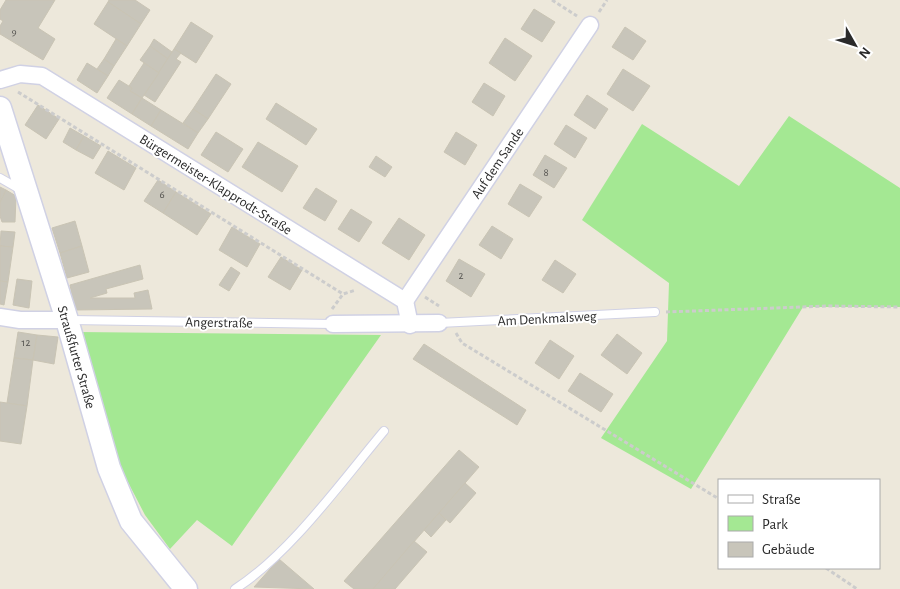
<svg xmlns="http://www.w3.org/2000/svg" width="900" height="589" font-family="'Alegreya Sans',sans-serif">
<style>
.green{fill:#a4e893}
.building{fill:#c8c5ba;stroke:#c9c4b4}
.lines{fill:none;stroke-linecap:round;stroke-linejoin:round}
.lane-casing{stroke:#d0d1e4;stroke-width:10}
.street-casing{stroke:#d0d1e4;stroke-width:19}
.secondary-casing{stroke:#d0d1e4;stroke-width:25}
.path{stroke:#ccc;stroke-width:3;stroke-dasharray:4 2.5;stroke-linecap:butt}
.lane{stroke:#fff;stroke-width:8}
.street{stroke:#fff;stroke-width:16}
.secondary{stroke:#fff;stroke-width:22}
.labels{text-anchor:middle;stroke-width:4;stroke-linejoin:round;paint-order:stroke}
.number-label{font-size:11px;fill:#52514e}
.street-label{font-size:14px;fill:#2a2a2a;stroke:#fff}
</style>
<rect width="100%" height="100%" fill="#ede8db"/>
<g class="green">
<path d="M789,116L900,188V307H803L691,489L601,438L667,341L669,283L582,220L642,124L739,186Z"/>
<path d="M78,332L381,335L232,546L197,520L170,549L145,515L117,461Z"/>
</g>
<g class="building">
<path d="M6,0H55L38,28L55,39L43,60L0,34V26L3,21L0,19V10Z"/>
<path d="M109,0H135L150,10L141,24L108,2Z"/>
<path d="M108,2L141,24L127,46L94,24Z"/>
<path d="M534,9L555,22L542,42L521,29Z"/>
<path d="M191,22L213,36L196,63L174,49Z"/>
<path d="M625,27L646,41L633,60L612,47Z"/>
<path d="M505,38L532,56L515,81L489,63Z"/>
<path d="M116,39L127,46L114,66L104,59Z"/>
<path d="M154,39L172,52L168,59L150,46Z"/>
<path d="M150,46L168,59L159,73L140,60Z"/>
<path d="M174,49L181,53L176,59L181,62L155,102L144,95Z"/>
<path d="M104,59L114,66L108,76L97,69Z"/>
<path d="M87,63L108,76L97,93L77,80Z"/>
<path d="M144,63L159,73L142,98L130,91L132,88L129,86Z"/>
<path d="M623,69L650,86L633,111L607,94Z"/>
<path d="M216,74L231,84L208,119L193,109Z"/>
<path d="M119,80L132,88L130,91L142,98L132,114L107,98Z"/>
<path d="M484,83L505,96L493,116L472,102Z"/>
<path d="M587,95L608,109L595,129L574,115Z"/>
<path d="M142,98L161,110L151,126L132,114Z"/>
<path d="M276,103L317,129L306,145L266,119Z"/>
<path d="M38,105L59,119L46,139L25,125Z"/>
<path d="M193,109L208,119L198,133L183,123Z"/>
<path d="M161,110L198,133L188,149L151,126Z"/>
<path d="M566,125L587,138L575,158L554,144Z"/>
<path d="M70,128L84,136L76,150L63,142Z"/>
<path d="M216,132L243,149L228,172L201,155Z"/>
<path d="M456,132L477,145L465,165L444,152Z"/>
<path d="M84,136L101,146L93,159L76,150Z"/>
<path d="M258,142L298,166L282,192L242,167Z"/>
<path d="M108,151L136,168L124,190L95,173Z"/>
<path d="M545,155L567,168L554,188L533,175Z"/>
<path d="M376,156L392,167L385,177L369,167Z"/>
<path d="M158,180L176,192L163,213L144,201Z"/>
<path d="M520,184L542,197L529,217L508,204Z"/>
<path d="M0,187L6,190L0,203Z"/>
<path d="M316,188L337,201L325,221L303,208Z"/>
<path d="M6,190L16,196L15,222H2L0,216V203Z"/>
<path d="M176,192L211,214L197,235L163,213Z"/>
<path d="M351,209L372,222L359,242L338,229Z"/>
<path d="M399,218L425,235L409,260L382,243Z"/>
<path d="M75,221L82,246L60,253L52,228Z"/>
<path d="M492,226L513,239L501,259L479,245Z"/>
<path d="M232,227L260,244L247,267L219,250Z"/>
<path d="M1,231L15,232L13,247L0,246Z"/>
<path d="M0,246L13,247L8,282L0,281Z"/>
<path d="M82,246L89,272L67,278L60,253Z"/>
<path d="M281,257L302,270L290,290L268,277Z"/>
<path d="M459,259L485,274L471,297L446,281Z"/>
<path d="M555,260L576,274L563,293L542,280Z"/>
<path d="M140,265L143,279L106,289L107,293L90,298H135L134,293L148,290L152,309L75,310L70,285Z"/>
<path d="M231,267L240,273L229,291L219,285Z"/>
<path d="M17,279L32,281L29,308L13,305Z"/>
<path d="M0,281L8,282L4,305L0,304Z"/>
<path d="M18,332L37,335L33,360L14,358Z"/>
<path d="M617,334L642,353L627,374L601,355Z"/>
<path d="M37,335L58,337L54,364L33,360Z"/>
<path d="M550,340L574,356L559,379L535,363Z"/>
<path d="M424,344L526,410L517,425L413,359Z"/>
<path d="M14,358L33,360L27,406L7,403Z"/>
<path d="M580,373L613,394L601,412L568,391Z"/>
<path d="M0,402L27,406L21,444L0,441Z"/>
<path d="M459,450L479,467L373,589H354L344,581Z"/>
<path d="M465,483L476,493L450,523L439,513Z"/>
<path d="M439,513L446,520L431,537L424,530Z"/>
<path d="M414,541L427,552L395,589H373Z"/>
<path d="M279,559L314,589L254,587Z"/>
</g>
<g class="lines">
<g class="lane-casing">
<g id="lane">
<path d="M0,178L21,190"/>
<path d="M70,320L333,324"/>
<path d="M439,323L655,312"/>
<path d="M235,589C290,554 342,481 384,431"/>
</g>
</g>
<g class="street-casing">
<g id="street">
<path d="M0,80L20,74L42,76L405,301L410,325"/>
<path d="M405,301L590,25"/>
<path d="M0,317L20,320H67"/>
<path d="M333,324L439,323"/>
</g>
</g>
<g class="secondary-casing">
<path id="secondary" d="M0,108L67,320L109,468L131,521L186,589"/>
</g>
<g class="path">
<path d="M552,0L577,16"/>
<path d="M599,12L607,0"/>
<path d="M18,92L343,294L356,290"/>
<path d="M425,297L439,306"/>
<path d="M332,309L343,294"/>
<path d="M666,312L829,306L900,307"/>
<path d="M456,333L462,343L719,499"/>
<path d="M826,568L857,589"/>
</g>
<use href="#lane" class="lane"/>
<use href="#street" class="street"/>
<use href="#secondary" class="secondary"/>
</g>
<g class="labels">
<g class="number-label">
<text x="14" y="35">9</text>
<text x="546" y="176">8</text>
<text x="162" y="198">6</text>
<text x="461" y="279">2</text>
<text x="26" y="346">12</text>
</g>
<g class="street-label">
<text transform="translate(497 163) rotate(-56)" y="5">Auf dem Sande</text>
<text transform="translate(216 184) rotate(32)" y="5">Bürgermeister-Klapprodt-Straße</text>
<text transform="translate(547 318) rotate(-3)" y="5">Am Denkmalsweg</text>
<text transform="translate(219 322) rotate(1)" y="5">Angerstraße</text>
<text transform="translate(77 357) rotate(74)" y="5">Straußfurter Straße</text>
</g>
</g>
<rect x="718" y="479" width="162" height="90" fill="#ffffff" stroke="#aaaaaa"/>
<rect x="728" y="495" width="25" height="8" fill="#ffffff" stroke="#aaaaaa"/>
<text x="762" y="504" font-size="15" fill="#2a2a2a">Straße</text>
<rect x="728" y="516" width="25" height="15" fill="#a4e893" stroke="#aaaaaa"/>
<text x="762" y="529" font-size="15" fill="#2a2a2a">Park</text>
<rect x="728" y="542" width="25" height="15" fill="#c8c5ba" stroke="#aaaaaa"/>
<text x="762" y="554" font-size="15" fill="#2a2a2a">Gebäude</text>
<g transform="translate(855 45) rotate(129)" stroke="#ffffff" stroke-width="4" paint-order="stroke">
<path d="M0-4L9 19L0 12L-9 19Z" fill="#2a2a2a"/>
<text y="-8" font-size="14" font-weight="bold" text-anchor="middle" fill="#2a2a2a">N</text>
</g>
</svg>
